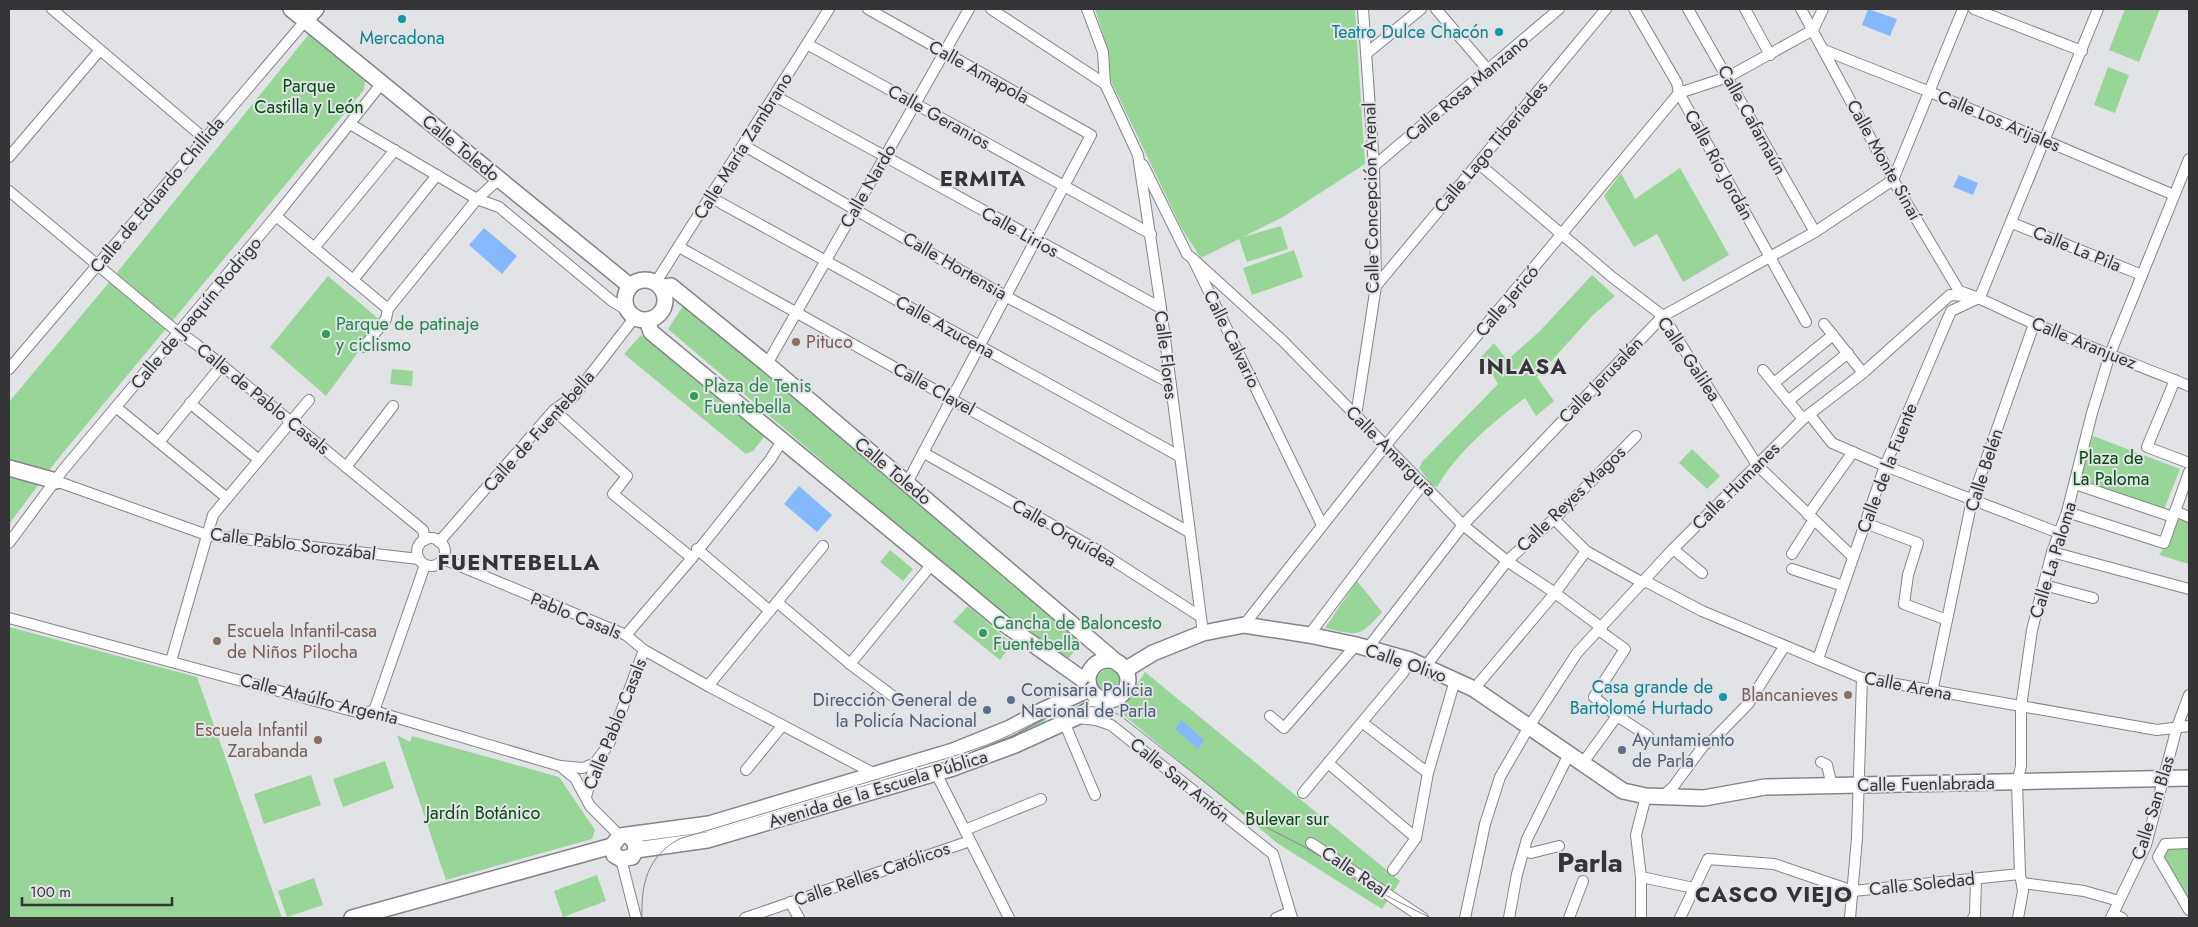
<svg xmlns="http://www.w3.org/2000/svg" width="2198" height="927" font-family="Jost,sans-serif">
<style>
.green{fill:#97d697}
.water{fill:#85b8fc}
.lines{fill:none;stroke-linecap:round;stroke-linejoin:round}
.street-casing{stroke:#848589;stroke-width:12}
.secondary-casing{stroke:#848589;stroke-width:18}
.street{stroke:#fff;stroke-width:10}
.secondary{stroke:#fff;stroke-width:15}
.tram{stroke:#87878a;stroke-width:1}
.culture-dot{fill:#0f9aa8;stroke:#e2e3e7;stroke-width:2}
.leisure-dot{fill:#2e9e5b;stroke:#e2e3e7;stroke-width:2}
.education-dot{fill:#8d6e63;stroke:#e2e3e7;stroke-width:2}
.service-dot{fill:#5c6f8a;stroke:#e2e3e7;stroke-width:2}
.labels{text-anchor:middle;stroke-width:4;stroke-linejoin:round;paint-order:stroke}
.culture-label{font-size:18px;fill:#0d838f;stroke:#e2e3e7;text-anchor:end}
.street-label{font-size:18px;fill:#353537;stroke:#e2e3e7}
.park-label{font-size:18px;fill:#024b0e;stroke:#e2e3e7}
.leisure-label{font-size:18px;fill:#27864d;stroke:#e2e3e7;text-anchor:start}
.education-label{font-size:18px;fill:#785e54;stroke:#e2e3e7;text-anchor:start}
.service-label{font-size:18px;fill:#4e5e75;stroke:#e2e3e7;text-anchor:start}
.district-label{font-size:22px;font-weight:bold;letter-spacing:1px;fill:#353537;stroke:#e2e3e7}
.town-label{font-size:28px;font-weight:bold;fill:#353537;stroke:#e2e3e7}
</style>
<rect width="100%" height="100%" fill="#e2e3e7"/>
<g class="green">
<path d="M1095,9H1355L1365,164L1283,217L1243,237L1281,226L1288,249L1247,262L1239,239L1201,258L1182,229L1109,77L1108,50Z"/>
<path d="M2125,9H2160L2139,62L2109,50Z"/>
<path d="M309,34L365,80L364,90L57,460L9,524V402L111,280Z"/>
<path d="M2108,67L2129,75L2115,113L2094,105Z"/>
<path d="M1680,168L1729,255L1683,282L1657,234L1634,247L1604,196L1621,173L1635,199Z"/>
<path d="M1294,250L1303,277L1252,295L1243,268Z"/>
<path d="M1592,275L1615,296L1592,316L1537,377L1554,401L1536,416L1525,398C1493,422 1457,452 1437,487L1432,485L1419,468L1422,462L1498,384L1482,356L1494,343L1507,360L1539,332Z"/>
<path d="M328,276L381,321L326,396L270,347Z"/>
<path d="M683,306L1087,636L1062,666L668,329Z"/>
<path d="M641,335L764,437L753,451L746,454L624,354Z"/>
<path d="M392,369L413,371L412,386L390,384Z"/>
<path d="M2093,436L2180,469L2163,512L2078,483Z"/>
<path d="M1692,449L1720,476L1707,489L1679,463Z"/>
<path d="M2179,518L2189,522V564L2159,555L2169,541Z"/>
<path d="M890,550L913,569L903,581L880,562Z"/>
<path d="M1357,581L1382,612C1358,639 1359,635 1325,628Z"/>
<path d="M968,606L1012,644L1000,660L953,622Z"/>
<path d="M9,627L197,677L282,918H9Z"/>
<path d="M1107,669L1116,670L1120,679L1116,688L1105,693L1098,688C1094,679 1098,672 1107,669Z"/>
<path d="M1145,672L1400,881L1382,909L1277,843L1120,712Z"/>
<path d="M1043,717L1047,725L1009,743L910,777L907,768Z"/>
<path d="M397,735L410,742L412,736L559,777L595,830L592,839L446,880Z"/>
<path d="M385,761L394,788L343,807L333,779Z"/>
<path d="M311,775L321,805L264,824L254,794Z"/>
<path d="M2189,843V910L2158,857L2165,844Z"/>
<path d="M597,875L606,901L563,917L554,891Z"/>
<path d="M314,878L323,905L287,917L278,891Z"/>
</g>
<g class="water">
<path d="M1868,9L1897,19L1890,36L1862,25Z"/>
<path d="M1959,175L1978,183L1973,195L1953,187Z"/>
<path d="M484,228L517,256L502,274L469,245Z"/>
<path d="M799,486L832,515L817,532L784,504Z"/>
<path d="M1181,720L1204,740L1198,749L1175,729Z"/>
</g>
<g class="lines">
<g class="street-casing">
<g id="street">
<path d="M52,9L205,139"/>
<path d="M868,9L1091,135L907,483"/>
<path d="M991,9L1105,84"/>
<path d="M1087,9L1103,52L1105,84L1138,155L1161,308L1203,633"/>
<path d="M1436,9L1488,70"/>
<path d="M1634,9L1677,83L1679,93L1806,322"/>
<path d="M1688,9L1815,232"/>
<path d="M1745,9L1770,55"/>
<path d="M1801,9L1893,180L1959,291C1985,299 2008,313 2033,323C2084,345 2137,365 2189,386"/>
<path d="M1974,9L2082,51"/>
<path d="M807,44L1151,234"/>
<path d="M1824,50L1930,92L2174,195"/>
<path d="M1367,53L1421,9"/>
<path d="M775,96L1161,308"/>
<path d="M350,124L477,199L499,207L612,301L628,311"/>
<path d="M743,145L1005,296L1170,383"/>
<path d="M9,157L100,50"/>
<path d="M1478,163L1612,277L1663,316L1757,465L1853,557"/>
<path d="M1143,165L1187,254L1193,259L1322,525"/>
<path d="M1374,166L1559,9"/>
<path d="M1893,180L1963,9"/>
<path d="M9,191L174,329L196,344L423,530L425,540"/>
<path d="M710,197L1179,456"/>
<path d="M276,216L388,309"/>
<path d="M2012,223L2142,275"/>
<path d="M679,247L1189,532"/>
<path d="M314,248L395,150"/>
<path d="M1193,259L1283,341L1463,525L1507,561L1555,593L1602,628"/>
<path d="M353,280L437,175"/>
<path d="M656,282L829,9"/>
<path d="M1376,286L1606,9"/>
<path d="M1980,297L2098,9"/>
<path d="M1824,324L1863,373"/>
<path d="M364,347L386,319L388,309L477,199L499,179"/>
<path d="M767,364L969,9"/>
<path d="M9,369L306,20"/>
<path d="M1763,370L1803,419"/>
<path d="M2175,380L2147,447L2189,463"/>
<path d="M1774,383L1833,335"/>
<path d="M1788,401L1848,353"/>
<path d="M190,403L259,460"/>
<path d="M117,408L227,498"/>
<path d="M554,410L627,476L613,494L692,558"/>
<path d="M1810,415L1832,443L1885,466L2059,533"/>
<path d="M1356,416L1376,286L1374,166L1363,9"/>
<path d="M159,442L222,365"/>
<path d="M924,453L1097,550L1201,617"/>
<path d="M346,467L393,406"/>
<path d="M56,481L207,535L419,559"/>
<path d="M2075,484L2173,517"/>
<path d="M2175,511L2189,517"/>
<path d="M2067,512L2164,543L2189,472"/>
<path d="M1808,515L1853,452"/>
<path d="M1554,519L1586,551L1643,583"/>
<path d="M1865,523L1918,543L1908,575L1904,604L1947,620"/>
<circle cx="431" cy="552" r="14"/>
<path d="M439,542L554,410L574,396L635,317"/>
<path d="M9,543L63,470L276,216L382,83"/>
<path d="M697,549L770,611"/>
<path d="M1673,549L1702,573"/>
<path d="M2052,552L2189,589"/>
<path d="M1792,554L1813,521"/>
<path d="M443,559L626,635L644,650L708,686L875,774"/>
<path d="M1792,569L1843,586"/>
<path d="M1645,581L1702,611L1862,678L2157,730L2189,726"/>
<path d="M2044,585L2093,598"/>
<path d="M777,602L850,664L894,697"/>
<path d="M9,618L360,713L374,711L560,766L575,778L590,806L620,836"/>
<path d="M1244,625L1386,445L1679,93L1728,77L1813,30L1823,9"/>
<path d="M1600,631L1625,649L1594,697L1617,716"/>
<path d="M626,635L692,558L770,460L782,441"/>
<path d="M1309,635L1423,484"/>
<path d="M1367,649L1463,525L1663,316L1815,232L1893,180"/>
<path d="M1818,659L1885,466L1951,311L1979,298"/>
<path d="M171,661L213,515L309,400"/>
<path d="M850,664L932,564"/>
<path d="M1425,667L1507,561L1554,519L1636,436"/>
<path d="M708,686L823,546"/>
<path d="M1474,689L1555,593L1586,551"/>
<path d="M1932,692L1972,500L2034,324"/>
<path d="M374,711L425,565"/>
<path d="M1270,716L1284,728L1356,645"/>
<path d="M1078,718L1096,720L1111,725L1273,854L1292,918"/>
<path d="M1064,722L1095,795"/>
<path d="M1363,723L1428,773"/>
<path d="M1821,762L1827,765L1832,786"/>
<path d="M1328,763L1416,838"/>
<path d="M1582,764L1617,716L1648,736"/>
<path d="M560,766L583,768L595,763"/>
<path d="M746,770L782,726"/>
<path d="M936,773L1009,918"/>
<path d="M1303,793L1403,673L1410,660"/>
<path d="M1664,795L1673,787L1704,745L1713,740L1748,704L1784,647"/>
<path d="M586,797L595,763L609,744L644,650"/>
<path d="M965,830L1041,799"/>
<path d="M1311,843L1423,918"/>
<path d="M2189,843L2165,844L2158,857L2189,910"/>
<path d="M1524,851L1531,853L1559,846"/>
<path d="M621,859L636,918"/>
<path d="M1393,870L1416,838L1428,773L1455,680"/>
<path d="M1641,877L1694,888"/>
<path d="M2022,883L2084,891L2119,901"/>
<path d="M790,902L799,918"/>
<path d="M2113,914L2122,918"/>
<path d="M745,918L970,841"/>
<path d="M1276,918L1290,912"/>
<path d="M1465,918L1485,824L1500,777L1530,725L1577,653L1673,549L1803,419L1863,373L1950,295L1980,297"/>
<path d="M1509,918L1517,874L1527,839L1569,754"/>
<path d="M1569,918L1583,881"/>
<path d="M1641,918V877L1636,835L1646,796"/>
<path d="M1680,918L1708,859L1774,864L1853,891L2020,874"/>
<path d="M1850,918L1857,838L1862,678"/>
<path d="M1973,918L1975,915L1976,879"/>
<path d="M2018,918L2023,891L2020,874L2017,783L2021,766V707L2032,630L2052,552L2067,512L2092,413L2110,354L2189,159"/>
<path d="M2111,918L2146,845L2177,727L2189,695"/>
</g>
</g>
<g class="secondary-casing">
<g id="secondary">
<path d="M291,9L630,286"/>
<path d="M306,20L316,9"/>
<circle cx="645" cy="300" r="20"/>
<path d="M661,287L671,286L767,364L1120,665"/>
<path d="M647,320L651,332L955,583L1003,623L1088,683"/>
<path d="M9,468L56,481"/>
<circle cx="1108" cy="680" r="20"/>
<path d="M1125,670L1153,653L1203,633L1244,625L1309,635L1356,645L1410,660L1474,689L1623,791L1646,796L1704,798L1765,787L2189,778"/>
<path d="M629,836L635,842L636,850L632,857L621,859L614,855L612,846L620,836L709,824L953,751L1010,728L1043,710L1090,689"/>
<path d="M636,850L707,840L953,768L1015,745L1079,716L1095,706L1110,700"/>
<path d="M352,918L612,846"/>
</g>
</g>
<use href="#street" class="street"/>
<use href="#secondary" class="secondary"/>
<path class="tram" d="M642,918C641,884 647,857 679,839L961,754C979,748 996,742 1012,734C1047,717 1083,693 1121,716L1254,821L1303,846L1383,894L1431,918"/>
</g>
<g class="culture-dot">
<circle cx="402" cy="19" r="5"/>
<circle cx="1499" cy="32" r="5"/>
<circle cx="1723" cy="697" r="5"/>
</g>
<g class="leisure-dot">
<circle cx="326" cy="334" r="5"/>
<circle cx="694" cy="396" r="5"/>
<circle cx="983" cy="633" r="5"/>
</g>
<g class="education-dot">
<circle cx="796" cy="342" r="5"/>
<circle cx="217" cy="641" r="5"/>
<circle cx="1848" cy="695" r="5"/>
<circle cx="318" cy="740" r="5"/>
</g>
<g class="service-dot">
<circle cx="1011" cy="700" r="5"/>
<circle cx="987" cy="710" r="5"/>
<circle cx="1622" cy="750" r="5"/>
</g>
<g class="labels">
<g class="culture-label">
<text x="1489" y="38">Teatro Dulce Chacón</text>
<text x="402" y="44" text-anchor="middle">Mercadona</text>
<text x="1713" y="693">Casa grande de<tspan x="1713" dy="21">Bartolomé Hurtado</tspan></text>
</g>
<g class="street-label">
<text transform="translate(979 72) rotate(29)" y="6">Calle Amapola</text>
<text transform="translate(1467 88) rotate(-40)" y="6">Calle Rosa Manzano</text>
<text transform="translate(939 117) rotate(29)" y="6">Calle Geranios</text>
<text transform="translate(1752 120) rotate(61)" y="6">Calle Cafarnaún</text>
<text transform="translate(1999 121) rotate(23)" y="6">Calle Los Arijales</text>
<text transform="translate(743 146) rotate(-58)" y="6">Calle María Zambrano</text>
<text transform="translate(1491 147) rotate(-50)" y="6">Calle Lago Tiberíades</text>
<text transform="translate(461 148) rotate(39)" y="6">Calle Toledo</text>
<text transform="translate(1884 160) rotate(61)" y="6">Calle Monte Sinaí</text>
<text transform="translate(1719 165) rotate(61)" y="6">Calle Río Jordán</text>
<text transform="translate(868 186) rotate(-60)" y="6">Calle Nardo</text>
<text transform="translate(157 195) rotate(-50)" y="6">Calle de Eduardo Chillida</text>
<text transform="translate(1371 198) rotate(-91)" y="6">Calle Concepción Arenal</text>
<text transform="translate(1020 232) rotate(29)" y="6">Calle Lirios</text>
<text transform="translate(2077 249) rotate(22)" y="6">Calle La Pila</text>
<text transform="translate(955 266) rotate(30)" y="6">Calle Hortensia</text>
<text transform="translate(1507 301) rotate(-50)" y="6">Calle Jericó</text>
<text transform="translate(196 313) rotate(-50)" y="6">Calle de Joaquín Rodrigo</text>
<text transform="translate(945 327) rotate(29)" y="6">Calle Azucena</text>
<text transform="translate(1232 339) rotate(64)" y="6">Calle Calvario</text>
<text transform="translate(2084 343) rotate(22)" y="6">Calle Aranjuez</text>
<text transform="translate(1166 355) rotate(83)" y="6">Calle Flores</text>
<text transform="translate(1689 359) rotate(56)" y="6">Calle Galilea</text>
<text transform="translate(1601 380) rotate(-46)" y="6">Calle Jerusalén</text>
<text transform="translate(934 389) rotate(29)" y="6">Calle Clavel</text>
<text transform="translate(263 399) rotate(39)" y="6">Calle de Pablo Casals</text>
<text transform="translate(539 431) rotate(-48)" y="6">Calle de Fuentebella</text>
<text transform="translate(1391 451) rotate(45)" y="6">Calle Amargura</text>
<text transform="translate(1887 468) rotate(-69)" y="6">Calle de la Fuente</text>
<text transform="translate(1984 470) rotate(-72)" y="6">Calle Belén</text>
<text transform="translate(893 471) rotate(40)" y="6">Calle Toledo</text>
<text transform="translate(1736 486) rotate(-45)" y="6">Calle Humanes</text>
<text transform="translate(1571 499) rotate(-44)" y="6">Calle Reyes Magos</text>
<text transform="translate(1064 533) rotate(30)" y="6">Calle Orquídea</text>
<text transform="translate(293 544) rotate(7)" y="6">Calle Pablo Sorozábal</text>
<text transform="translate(2053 560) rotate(-73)" y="6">Calle La Paloma</text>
<text transform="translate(576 616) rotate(22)" y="6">Pablo Casals</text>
<text transform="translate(1406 663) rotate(19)" y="6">Calle Olivo</text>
<text transform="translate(1908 686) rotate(11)" y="6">Calle Arena</text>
<text transform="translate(319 699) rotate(14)" y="6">Calle Ataúlfo Argenta</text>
<text transform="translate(615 724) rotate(-68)" y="6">Calle Pablo Casals</text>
<text transform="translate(1180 780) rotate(39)" y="6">Calle San Antón</text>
<text transform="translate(1926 784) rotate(-1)" y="6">Calle Fuenlabrada</text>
<text transform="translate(878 789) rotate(-17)" y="6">Avenida de la Escuela Pública</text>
<text transform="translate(2153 808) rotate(-73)" y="6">Calle San Blas</text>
<text transform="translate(1355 872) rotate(34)" y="6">Calle Real</text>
<text transform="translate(872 874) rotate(-19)" y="6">Calle Relles Católicos</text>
<text transform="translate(1922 884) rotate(-6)" y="6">Calle Soledad</text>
</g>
<g class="park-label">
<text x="309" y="92">Parque<tspan x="309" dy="21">Castilla y León</tspan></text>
<text x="2111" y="464">Plaza de<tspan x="2111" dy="21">La Paloma</tspan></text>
<text x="483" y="819">Jardín Botánico</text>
<text x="1287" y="825">Bulevar sur</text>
</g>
<g class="leisure-label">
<text x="336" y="330">Parque de patinaje<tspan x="336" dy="21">y ciclismo</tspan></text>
<text x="704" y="392">Plaza de Tenis<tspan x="704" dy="21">Fuentebella</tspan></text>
<text x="993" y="629">Cancha de Baloncesto<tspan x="993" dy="21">Fuentebella</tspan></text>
</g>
<g class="education-label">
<text x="806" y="348">Pituco</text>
<text x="227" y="637">Escuela Infantil-casa<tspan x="227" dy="21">de Niños Pilocha</tspan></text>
<text x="1838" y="701" text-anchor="end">Blancanieves</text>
<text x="308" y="736" text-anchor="end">Escuela Infantil<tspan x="308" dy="21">Zarabanda</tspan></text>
</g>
<g class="service-label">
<text x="1021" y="696">Comisaría Policia<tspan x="1021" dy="21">Nacional de Parla</tspan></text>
<text x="977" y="706" text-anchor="end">Dirección General de<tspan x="977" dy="21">la Policía Nacional</tspan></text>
<text x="1632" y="746">Ayuntamiento<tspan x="1632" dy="21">de Parla</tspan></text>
</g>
<g class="district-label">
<text x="983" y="186">ERMITA</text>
<text x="1523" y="374">INLASA</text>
<text x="519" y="570">FUENTEBELLA</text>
<text x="1774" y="902">CASCO VIEJO</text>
</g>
<g class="town-label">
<text x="1590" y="872">Parla</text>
</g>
</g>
<rect width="2198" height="927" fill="none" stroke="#353537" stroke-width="20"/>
<path d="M22 897v8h150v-8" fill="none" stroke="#353537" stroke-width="2.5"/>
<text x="30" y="897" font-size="15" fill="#353537" stroke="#e2e3e7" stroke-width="4" paint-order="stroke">100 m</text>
</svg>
